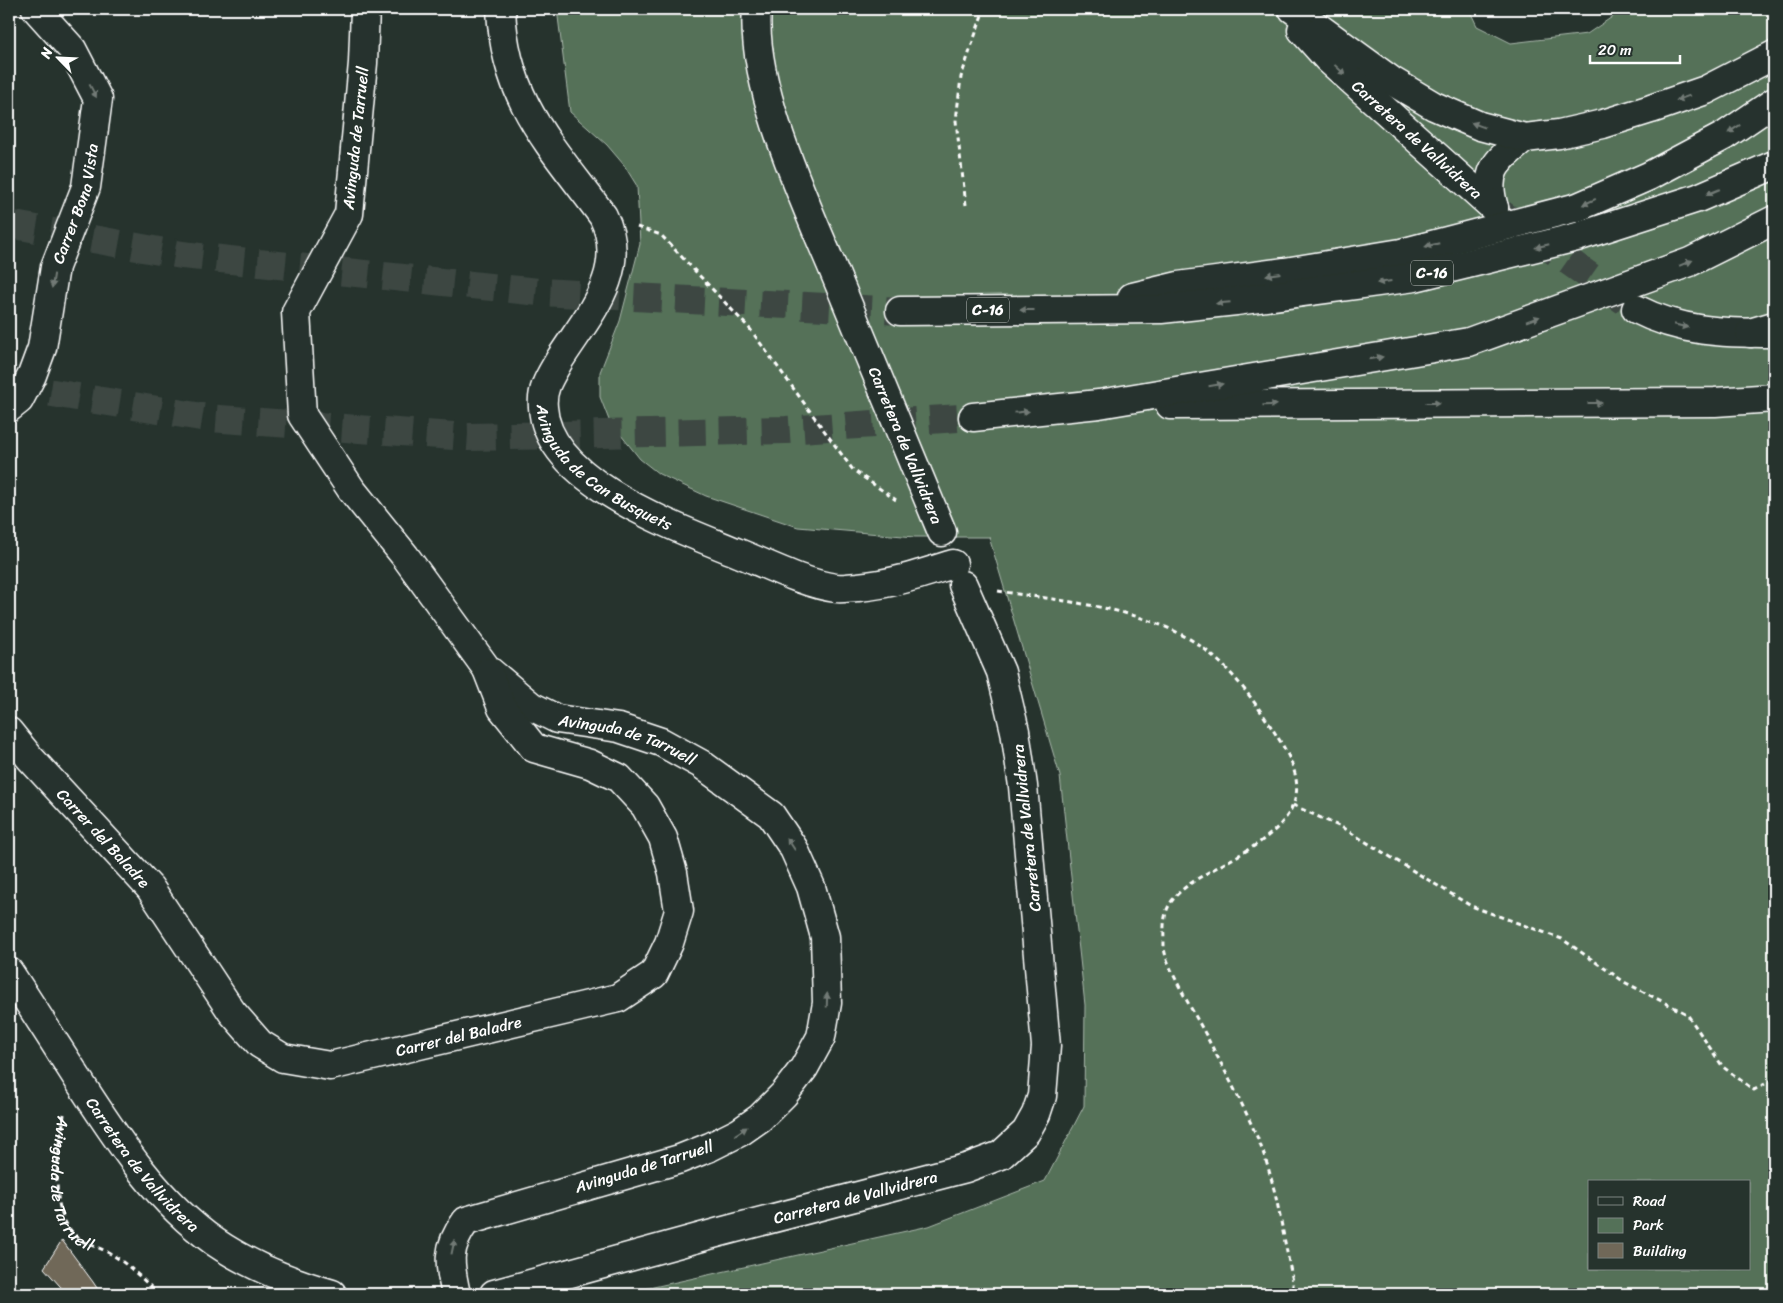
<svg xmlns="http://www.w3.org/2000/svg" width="1783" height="1303" font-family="Sriracha,sans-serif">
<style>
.green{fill:#547158;stroke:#aab8ac;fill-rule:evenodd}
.building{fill:#706858;stroke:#fff}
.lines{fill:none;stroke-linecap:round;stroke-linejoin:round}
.major-tunnel{stroke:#3c4742;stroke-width:28;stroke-dasharray:28 14;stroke-linecap:butt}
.highway-tunnel{stroke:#3c4742;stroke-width:28;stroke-dasharray:28 14;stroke-linecap:butt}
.minor-casing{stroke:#fff;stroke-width:31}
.major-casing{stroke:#fff;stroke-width:31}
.highway-casing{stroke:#fff;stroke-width:31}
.path{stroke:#fff;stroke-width:3;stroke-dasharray:5 4;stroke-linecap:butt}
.minor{stroke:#26332d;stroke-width:28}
.major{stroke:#26332d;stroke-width:28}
.highway{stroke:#26332d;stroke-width:28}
.oneway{fill:#727a76}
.labels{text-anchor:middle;stroke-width:5;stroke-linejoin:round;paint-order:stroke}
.shield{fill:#26332d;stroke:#bec2c0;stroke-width:1}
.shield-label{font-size:15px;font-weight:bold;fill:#fff}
.street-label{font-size:16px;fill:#fff;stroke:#26332d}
</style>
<rect width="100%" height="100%" fill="#26332d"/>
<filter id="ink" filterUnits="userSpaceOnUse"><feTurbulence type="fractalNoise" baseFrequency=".02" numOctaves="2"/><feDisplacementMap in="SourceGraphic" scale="10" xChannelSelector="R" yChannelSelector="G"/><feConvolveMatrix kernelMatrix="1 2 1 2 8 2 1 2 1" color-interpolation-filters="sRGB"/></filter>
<g filter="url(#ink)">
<path class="green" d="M557,9H1469L1477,26L1511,43L1587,34L1624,9H1774V1294H622L929,1226L1045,1181L1084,1106L1085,1005L1060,776L989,537H915L798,527L706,496L659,474L640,459L609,420L600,397V372L620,321L640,244L637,186L624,165L607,145L570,112ZM1589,1182H1749V1269H1589Z"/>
<path class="building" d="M62,1240L93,1282L101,1294H67L44,1268Z"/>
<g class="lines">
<path class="major-tunnel" d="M1499,212L1636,309"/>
<g class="highway-tunnel">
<path d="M9,224L182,255L539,292L900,311"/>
<path d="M9,386L208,418L468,437L786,430L973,417"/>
</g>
<g class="minor-casing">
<g id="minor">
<path id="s2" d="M365,9L363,63L349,214L296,312L302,415L351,489L405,556L487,669L531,706L557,719L619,728L661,742L701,764L771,815L794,849L811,887L825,937L827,1003L821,1037L804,1068L784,1094L760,1118L740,1132L710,1147L680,1159L466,1221C446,1248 449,1263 456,1294"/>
<path id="s3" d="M501,9C505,102 551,145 603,216C630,271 588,315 560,359C551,375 541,388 543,407C547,482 678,528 736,552C766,564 805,584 836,588C843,589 851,587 858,587C892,584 922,574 953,564"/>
<path d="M1494,208C1483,170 1497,161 1525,138"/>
<path id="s4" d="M9,408L19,400L32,375L42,348L55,267L86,187L98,99L72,49L36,9"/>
<path id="s5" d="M9,732L30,758L150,888L232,1012L260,1044L283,1058L330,1066L618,998L654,974L669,943L679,911L673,873L663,838L645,806L619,778L590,764L534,748L502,708L488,672"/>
</g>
</g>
<g class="major-casing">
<g id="major">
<path id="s6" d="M757,9C750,86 806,204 836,276C871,361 907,446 942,532"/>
<path d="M1293,9L1392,81L1434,106L1480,126L1525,138L1559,134L1603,124L1651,109L1706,90L1774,55"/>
<path id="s7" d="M1302,30L1327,58L1494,208"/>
<path d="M1636,309C1681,332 1723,333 1773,333"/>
<path id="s8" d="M9,972C34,1010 58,1048 83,1087C120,1144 158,1202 215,1242C250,1266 291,1282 332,1294"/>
<path id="s9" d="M494,1294L720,1232L966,1168L1001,1155L1026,1132L1036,1114L1042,1096L1046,1046L1023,786L1015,731L1001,672L963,585"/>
</g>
</g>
<g class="highway-casing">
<g id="highway">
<path d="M1132,297L1178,286L1285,272L1401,253L1578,207L1649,176L1724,136L1774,102"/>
<path d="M900,311L1161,309L1236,301L1415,277L1577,237L1698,198L1774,165"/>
<path d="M1750,333L1774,326"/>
<path d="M1170,405L1715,402L1774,398"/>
<path d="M973,417L1099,404L1469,342L1690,262L1774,220"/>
</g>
</g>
<g class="path">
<path d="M966,205L956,121L961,77L984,9"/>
<path d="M637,227L661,235L750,329L853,470L896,500"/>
<path d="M998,591C1061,601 1130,606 1186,637C1224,658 1252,697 1275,733C1288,753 1304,780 1293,805C1271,857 1177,871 1166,913C1163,922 1164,937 1164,947C1165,967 1200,1022 1210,1043C1227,1074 1244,1107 1258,1139C1277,1185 1282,1233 1293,1281V1294"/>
<path d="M1293,805L1343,828L1471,906L1562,939L1626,983L1687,1014L1723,1067L1754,1090L1774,1079"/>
<path id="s1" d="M64,1114C60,1153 43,1217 84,1242C92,1246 101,1248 109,1253C127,1263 144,1280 158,1294"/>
</g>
<use href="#minor" class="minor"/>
<use href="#major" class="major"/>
<use href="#highway" class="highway"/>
</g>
<defs><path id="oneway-solid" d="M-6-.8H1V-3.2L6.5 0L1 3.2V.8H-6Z" transform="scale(1.25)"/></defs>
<g class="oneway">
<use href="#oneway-solid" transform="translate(1340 70) rotate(43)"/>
<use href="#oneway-solid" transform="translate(93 91) rotate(62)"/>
<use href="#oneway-solid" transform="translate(1683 98) rotate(160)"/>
<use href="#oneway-solid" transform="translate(1478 125) rotate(-160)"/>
<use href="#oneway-solid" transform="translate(1734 129) rotate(146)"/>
<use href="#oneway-solid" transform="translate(1713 192) rotate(157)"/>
<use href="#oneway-solid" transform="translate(1589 202) rotate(156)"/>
<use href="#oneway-solid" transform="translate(1432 245) rotate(166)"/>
<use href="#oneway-solid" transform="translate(1542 246) rotate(166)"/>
<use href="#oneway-solid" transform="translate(1686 263) rotate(-22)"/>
<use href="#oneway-solid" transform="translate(1273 274) rotate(172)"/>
<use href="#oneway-solid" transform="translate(53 281) rotate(99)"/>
<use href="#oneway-solid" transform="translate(1384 282) rotate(172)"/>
<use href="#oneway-solid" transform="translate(1223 303) rotate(175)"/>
<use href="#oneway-solid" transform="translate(1027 310) rotate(180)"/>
<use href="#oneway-solid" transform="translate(1533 319) rotate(-20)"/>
<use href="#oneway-solid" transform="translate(1681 326) rotate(13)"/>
<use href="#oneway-solid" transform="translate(1376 358) rotate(-9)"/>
<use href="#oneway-solid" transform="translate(1216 385) rotate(-9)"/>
<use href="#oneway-solid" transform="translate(1433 403)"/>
<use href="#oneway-solid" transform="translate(1595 403)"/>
<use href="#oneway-solid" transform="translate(1270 405) rotate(-1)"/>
<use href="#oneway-solid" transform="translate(1022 412) rotate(-6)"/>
<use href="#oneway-solid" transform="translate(791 844) rotate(-123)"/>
<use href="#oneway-solid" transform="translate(827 1000) rotate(-88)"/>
<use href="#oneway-solid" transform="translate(741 1131) rotate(-33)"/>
<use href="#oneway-solid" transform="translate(453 1247) rotate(-78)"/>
</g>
</g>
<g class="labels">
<g class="shield">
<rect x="1411" y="260.5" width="42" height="25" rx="4"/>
<rect x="967" y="297.5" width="42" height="25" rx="4"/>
</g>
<g class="shield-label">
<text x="1432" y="278">C-16</text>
<text x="988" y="315">C-16</text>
</g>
<g class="street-label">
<text transform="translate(355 138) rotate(-84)" y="6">Avinguda de Tarruell</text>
<text dy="6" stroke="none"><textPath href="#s7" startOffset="159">Carretera de Vallvidrera</textPath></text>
<text dy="6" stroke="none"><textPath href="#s4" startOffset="219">Carrer Bona Vista</textPath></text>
<text dy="6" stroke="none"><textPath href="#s6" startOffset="464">Carretera de Vallvidrera</textPath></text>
<text dy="6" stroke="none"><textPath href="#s3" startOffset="535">Avinguda de Can Busquets</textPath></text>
<text dy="6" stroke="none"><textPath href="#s2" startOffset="895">Avinguda de Tarruell</textPath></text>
<text transform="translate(1026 828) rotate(-96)" y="6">Carretera de Vallvidrera</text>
<text dy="6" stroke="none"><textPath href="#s5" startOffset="142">Carrer del Baladre</textPath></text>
<text dy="6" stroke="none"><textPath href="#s5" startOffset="608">Carrer del Baladre</textPath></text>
<text dy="6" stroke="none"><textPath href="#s8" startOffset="235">Carretera de Vallvidrera</textPath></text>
<text transform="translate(644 1166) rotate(-17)" y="6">Avinguda de Tarruell</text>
<text dy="6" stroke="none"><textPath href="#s1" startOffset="75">Avinguda de Tarruell</textPath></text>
<text dy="6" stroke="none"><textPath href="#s9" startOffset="374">Carretera de Vallvidrera</textPath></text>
</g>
</g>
<rect width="1783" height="1303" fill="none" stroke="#26332d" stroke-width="30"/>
<rect x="15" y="15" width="1753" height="1273" fill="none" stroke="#fff" stroke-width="2" filter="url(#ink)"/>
<rect x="1588" y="1180" width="162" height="90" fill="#26332d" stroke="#7d8581"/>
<rect x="1598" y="1197" width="25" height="8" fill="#26332d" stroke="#7d8581"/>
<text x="1633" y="1206" font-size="15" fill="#ffffff">Road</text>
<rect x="1598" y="1218" width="25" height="15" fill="#547158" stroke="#7d8581"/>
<text x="1633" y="1230" font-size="15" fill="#ffffff">Park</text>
<rect x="1598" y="1243" width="25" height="15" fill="#706858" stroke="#7d8581"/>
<text x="1633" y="1256" font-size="15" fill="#ffffff">Building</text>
<g transform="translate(58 58) rotate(294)" stroke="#26332d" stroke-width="4" paint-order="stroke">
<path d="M0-4L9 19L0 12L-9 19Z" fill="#ffffff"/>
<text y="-8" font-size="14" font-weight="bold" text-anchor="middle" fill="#ffffff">N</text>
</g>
<path d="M1590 55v8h90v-8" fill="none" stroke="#ffffff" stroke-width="2.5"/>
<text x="1598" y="55" font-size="15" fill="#ffffff" stroke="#26332d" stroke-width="4" paint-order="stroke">20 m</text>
</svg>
